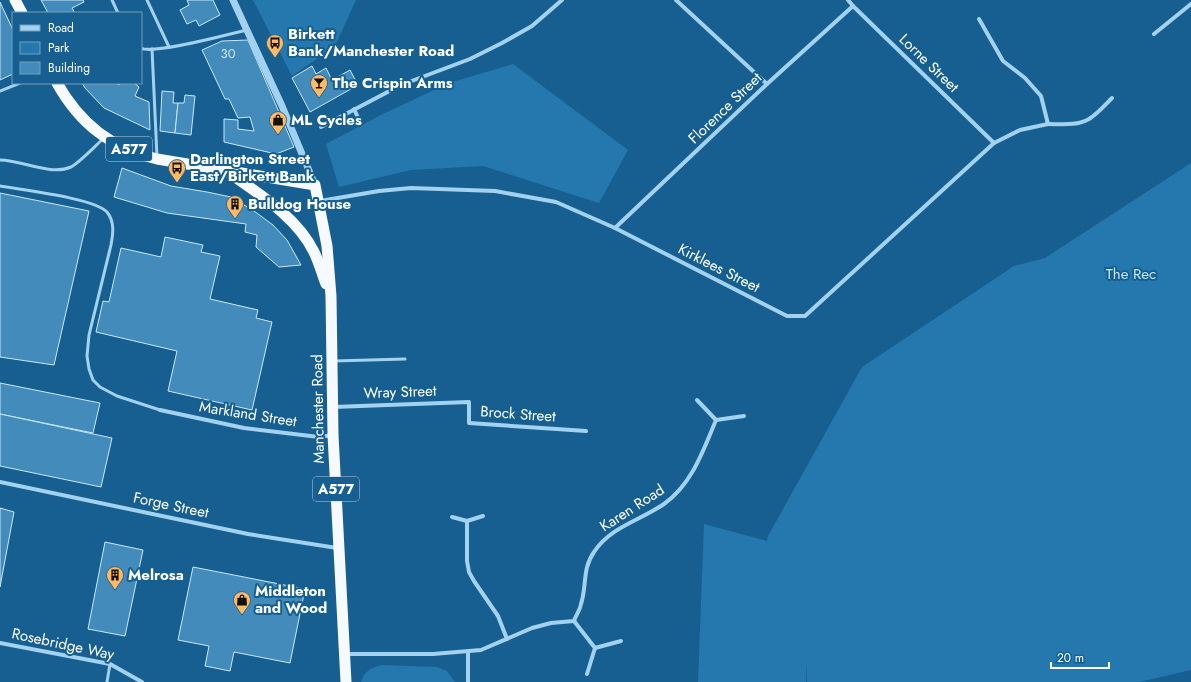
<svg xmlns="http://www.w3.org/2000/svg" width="1191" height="682" font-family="Jost,sans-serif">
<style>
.green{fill:#2578ad}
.building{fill:#438bba;stroke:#c9e8fc}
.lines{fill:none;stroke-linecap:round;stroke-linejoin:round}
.service{stroke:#a3d2f0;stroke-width:3}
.minor{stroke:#a3d2f0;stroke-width:4}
.tertiary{stroke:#a3d2f0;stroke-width:7}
.trunk{stroke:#f6faff;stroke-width:11}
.labels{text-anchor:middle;stroke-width:4;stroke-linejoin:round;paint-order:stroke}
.number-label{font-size:13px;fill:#d0e2ee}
.shield{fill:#165f90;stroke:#b9cfde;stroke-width:1}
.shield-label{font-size:14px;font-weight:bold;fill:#fff}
.poi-label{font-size:15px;font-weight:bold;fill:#fff;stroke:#165f90;text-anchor:start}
.street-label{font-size:15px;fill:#fff;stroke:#165f90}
.park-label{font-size:15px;fill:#c9e8fc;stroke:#165f90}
</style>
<rect width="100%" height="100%" fill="#165f90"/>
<g class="green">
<path d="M253,0H356L335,46L292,76Z"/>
<path d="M513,64L628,150L599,203L483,166L411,170L339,187L326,144L383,114L449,83Z"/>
<path d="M1191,163V670L1139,682H807L806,660V682H698L704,524L767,541L768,536L862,367L1014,266L1045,258Z"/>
<path d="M383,665L437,667L447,671L455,682H361C364,671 372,667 383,665Z"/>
</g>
<g class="building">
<path d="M41,0H83L84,2L72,8L75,13H48Z"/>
<path d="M187,0H213L220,15L199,26L196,20L187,24L180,10L189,5Z"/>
<path d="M0,2L13,30V74L0,80Z"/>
<path d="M248,40L294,147L276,154L224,142V119L238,120V129L254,131L250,117L238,118L229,99H225L202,50L222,41Z"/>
<path d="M312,66L316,74L326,68L332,80L350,70L358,85L310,112L292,78Z"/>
<path d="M82,83H116L119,85L120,83H134L139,87L135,96L149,102L150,130L104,108L85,88Z"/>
<path d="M162,91L174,92L173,103H178L175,133L160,131Z"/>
<path d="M185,95L195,96L191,135L175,133L178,103H184Z"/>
<path d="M122,168L171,186L207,192L231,197L254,211L273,225L287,240L301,265L279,267L256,247L257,235L245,232L246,224L167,213L114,197Z"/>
<path d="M0,193L89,211L54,365L0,357Z"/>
<path d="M165,237L203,245L201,252L220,256L210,299L258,310L256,318L272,322L252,410L168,391L177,351L96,332L103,301L109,302L121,248L161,257Z"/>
<path d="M0,383L100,403L93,433L0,414Z"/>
<path d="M0,414L112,438L101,487L0,466Z"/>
<path d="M0,508L14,512L0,587Z"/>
<path d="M105,542L143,550L125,636L88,629Z"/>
<path d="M193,567L305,589L290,663L234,652L230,671L205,666L209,646L178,640Z"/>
</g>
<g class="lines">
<g class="service">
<path d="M112,0L118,13"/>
<path d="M147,0L169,47"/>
<path d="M141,48C154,55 229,34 247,30"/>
<path d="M152,49L157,157"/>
<path d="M0,91L20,83"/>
<path d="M0,160C22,160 50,176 71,167C80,162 95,146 104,138"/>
<path d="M0,186C22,190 94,198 107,212C115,222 113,234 111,245L89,335L87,356L89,369L93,380L100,387L117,396L160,410"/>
<path d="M334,361L405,359"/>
<path d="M107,682L110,664"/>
</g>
<g class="minor">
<path d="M676,0L767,84"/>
<path d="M848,0L853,6L994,143"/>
<path d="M1154,34L1191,4"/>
<path d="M354,109L360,122"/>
<path d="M1048,124C1061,124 1077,126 1089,119C1097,114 1105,105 1112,98"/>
<path d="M321,127L401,85L470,59L502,43L532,26L562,0"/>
<path d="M320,201L379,191L411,188L495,191L556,202L615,228L787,316H805L994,143L1020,130L1048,124L1041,96L1025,78L1003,61L979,19"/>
<path d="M615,228L767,84L853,6"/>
<path d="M697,400L716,420L744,416"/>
<path d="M333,407L469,402V423L586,431"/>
<path d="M160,410L244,428L319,437L333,435"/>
<path d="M0,482L248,534L337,548"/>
<path d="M452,517L467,521L483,516"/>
<path d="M467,521V561L469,572L474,581L498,616L507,639"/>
<path d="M574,621L595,648"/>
<path d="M0,643L110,664L142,682"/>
<path d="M468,652V682"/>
<path d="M346,654H433L481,650L532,628L551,623L574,621C576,615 580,610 581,604C587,586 582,569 594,552C610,527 641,520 664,504C692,484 703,451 716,420"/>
<path d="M587,674L595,648L621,641"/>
</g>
<path class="tertiary" d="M233,0L282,106L315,185"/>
<g class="trunk">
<path d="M15,0L22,13"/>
<path d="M57,83C80,124 111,148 157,159L315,185L327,246L331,296L333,435L346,682"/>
<path d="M228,172C259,194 297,217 314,252C319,262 322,274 326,284"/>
</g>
</g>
<defs>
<g id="bus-pin" transform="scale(0.9)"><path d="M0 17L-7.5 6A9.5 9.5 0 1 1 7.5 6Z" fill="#ffb962" stroke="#165f90"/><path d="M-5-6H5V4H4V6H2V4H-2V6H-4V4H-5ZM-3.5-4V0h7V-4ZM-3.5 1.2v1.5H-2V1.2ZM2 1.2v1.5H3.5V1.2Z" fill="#111"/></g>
<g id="bar-pin" transform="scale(0.9)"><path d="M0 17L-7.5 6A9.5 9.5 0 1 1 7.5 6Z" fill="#ffb962" stroke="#165f90"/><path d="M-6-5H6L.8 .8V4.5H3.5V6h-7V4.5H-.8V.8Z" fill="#111"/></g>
<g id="shop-pin" transform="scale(0.9)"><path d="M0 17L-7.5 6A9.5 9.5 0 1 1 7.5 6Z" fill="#ffb962" stroke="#165f90"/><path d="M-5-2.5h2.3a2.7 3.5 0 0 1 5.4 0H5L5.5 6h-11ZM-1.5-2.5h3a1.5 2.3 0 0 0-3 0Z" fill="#111"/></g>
<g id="building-pin" transform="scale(0.9)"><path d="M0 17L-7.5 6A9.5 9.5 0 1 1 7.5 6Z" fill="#ffb962" stroke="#165f90"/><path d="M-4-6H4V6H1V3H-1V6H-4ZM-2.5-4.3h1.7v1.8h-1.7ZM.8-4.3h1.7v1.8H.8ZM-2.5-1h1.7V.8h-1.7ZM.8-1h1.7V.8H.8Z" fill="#111"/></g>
</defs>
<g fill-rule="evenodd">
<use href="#bus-pin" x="275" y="43"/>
<use href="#bar-pin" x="319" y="83"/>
<use href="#shop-pin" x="278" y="120"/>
<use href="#bus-pin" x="177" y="168"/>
<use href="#building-pin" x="235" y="204"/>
<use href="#building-pin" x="115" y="575"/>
<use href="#shop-pin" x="242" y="600"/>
</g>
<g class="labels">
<g class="number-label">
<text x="228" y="58">30</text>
</g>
<g class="shield">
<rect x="106" y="137" width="46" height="24" rx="3"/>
<rect x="313" y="477" width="46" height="24" rx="3"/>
</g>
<g class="shield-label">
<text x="129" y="154">A577</text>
<text x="336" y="494">A577</text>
</g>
<g class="poi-label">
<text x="288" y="39">Birkett<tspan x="288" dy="17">Bank/Manchester Road</tspan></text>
<text x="332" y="88">The Crispin Arms</text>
<text x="291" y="125">ML Cycles</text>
<text x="190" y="164">Darlington Street<tspan x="190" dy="17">East/Birkett Bank</tspan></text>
<text x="248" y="209">Bulldog House</text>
<text x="128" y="580">Melrosa</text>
<text x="255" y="596">Middleton<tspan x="255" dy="17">and Wood</tspan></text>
</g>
<g class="street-label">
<text transform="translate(929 63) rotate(44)" y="5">Lorne Street</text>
<text transform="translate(725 108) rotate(-44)" y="5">Florence Street</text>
<text transform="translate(719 268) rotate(27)" y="5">Kirklees Street</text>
<text transform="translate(400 392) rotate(-2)" y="5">Wray Street</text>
<text transform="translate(318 409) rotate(-91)" y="5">Manchester Road</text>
<text transform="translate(248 414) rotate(9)" y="5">Markland Street</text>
<text transform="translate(518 414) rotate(4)" y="5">Brock Street</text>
<text transform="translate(171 505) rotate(12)" y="5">Forge Street</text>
<text transform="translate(632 508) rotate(-33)" y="5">Karen Road</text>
<text transform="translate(63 644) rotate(12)" y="5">Rosebridge Way</text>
</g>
<g class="park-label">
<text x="1131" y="279">The Rec</text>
</g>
</g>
<rect x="12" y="12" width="130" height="72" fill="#165f90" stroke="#739fbc"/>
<rect x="20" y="25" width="20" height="6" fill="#a3d2f0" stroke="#739fbc"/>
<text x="48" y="32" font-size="12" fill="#ffffff">Road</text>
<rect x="20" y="42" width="20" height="12" fill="#2578ad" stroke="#739fbc"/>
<text x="48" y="52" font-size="12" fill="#ffffff">Park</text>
<rect x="20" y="62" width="20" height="12" fill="#438bba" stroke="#739fbc"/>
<text x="48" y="72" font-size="12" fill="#ffffff">Building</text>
<path d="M1051 662v6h58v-6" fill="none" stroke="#ffffff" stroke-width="2"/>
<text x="1057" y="662" font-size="12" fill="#ffffff" stroke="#165f90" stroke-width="3" paint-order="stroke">20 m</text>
</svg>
